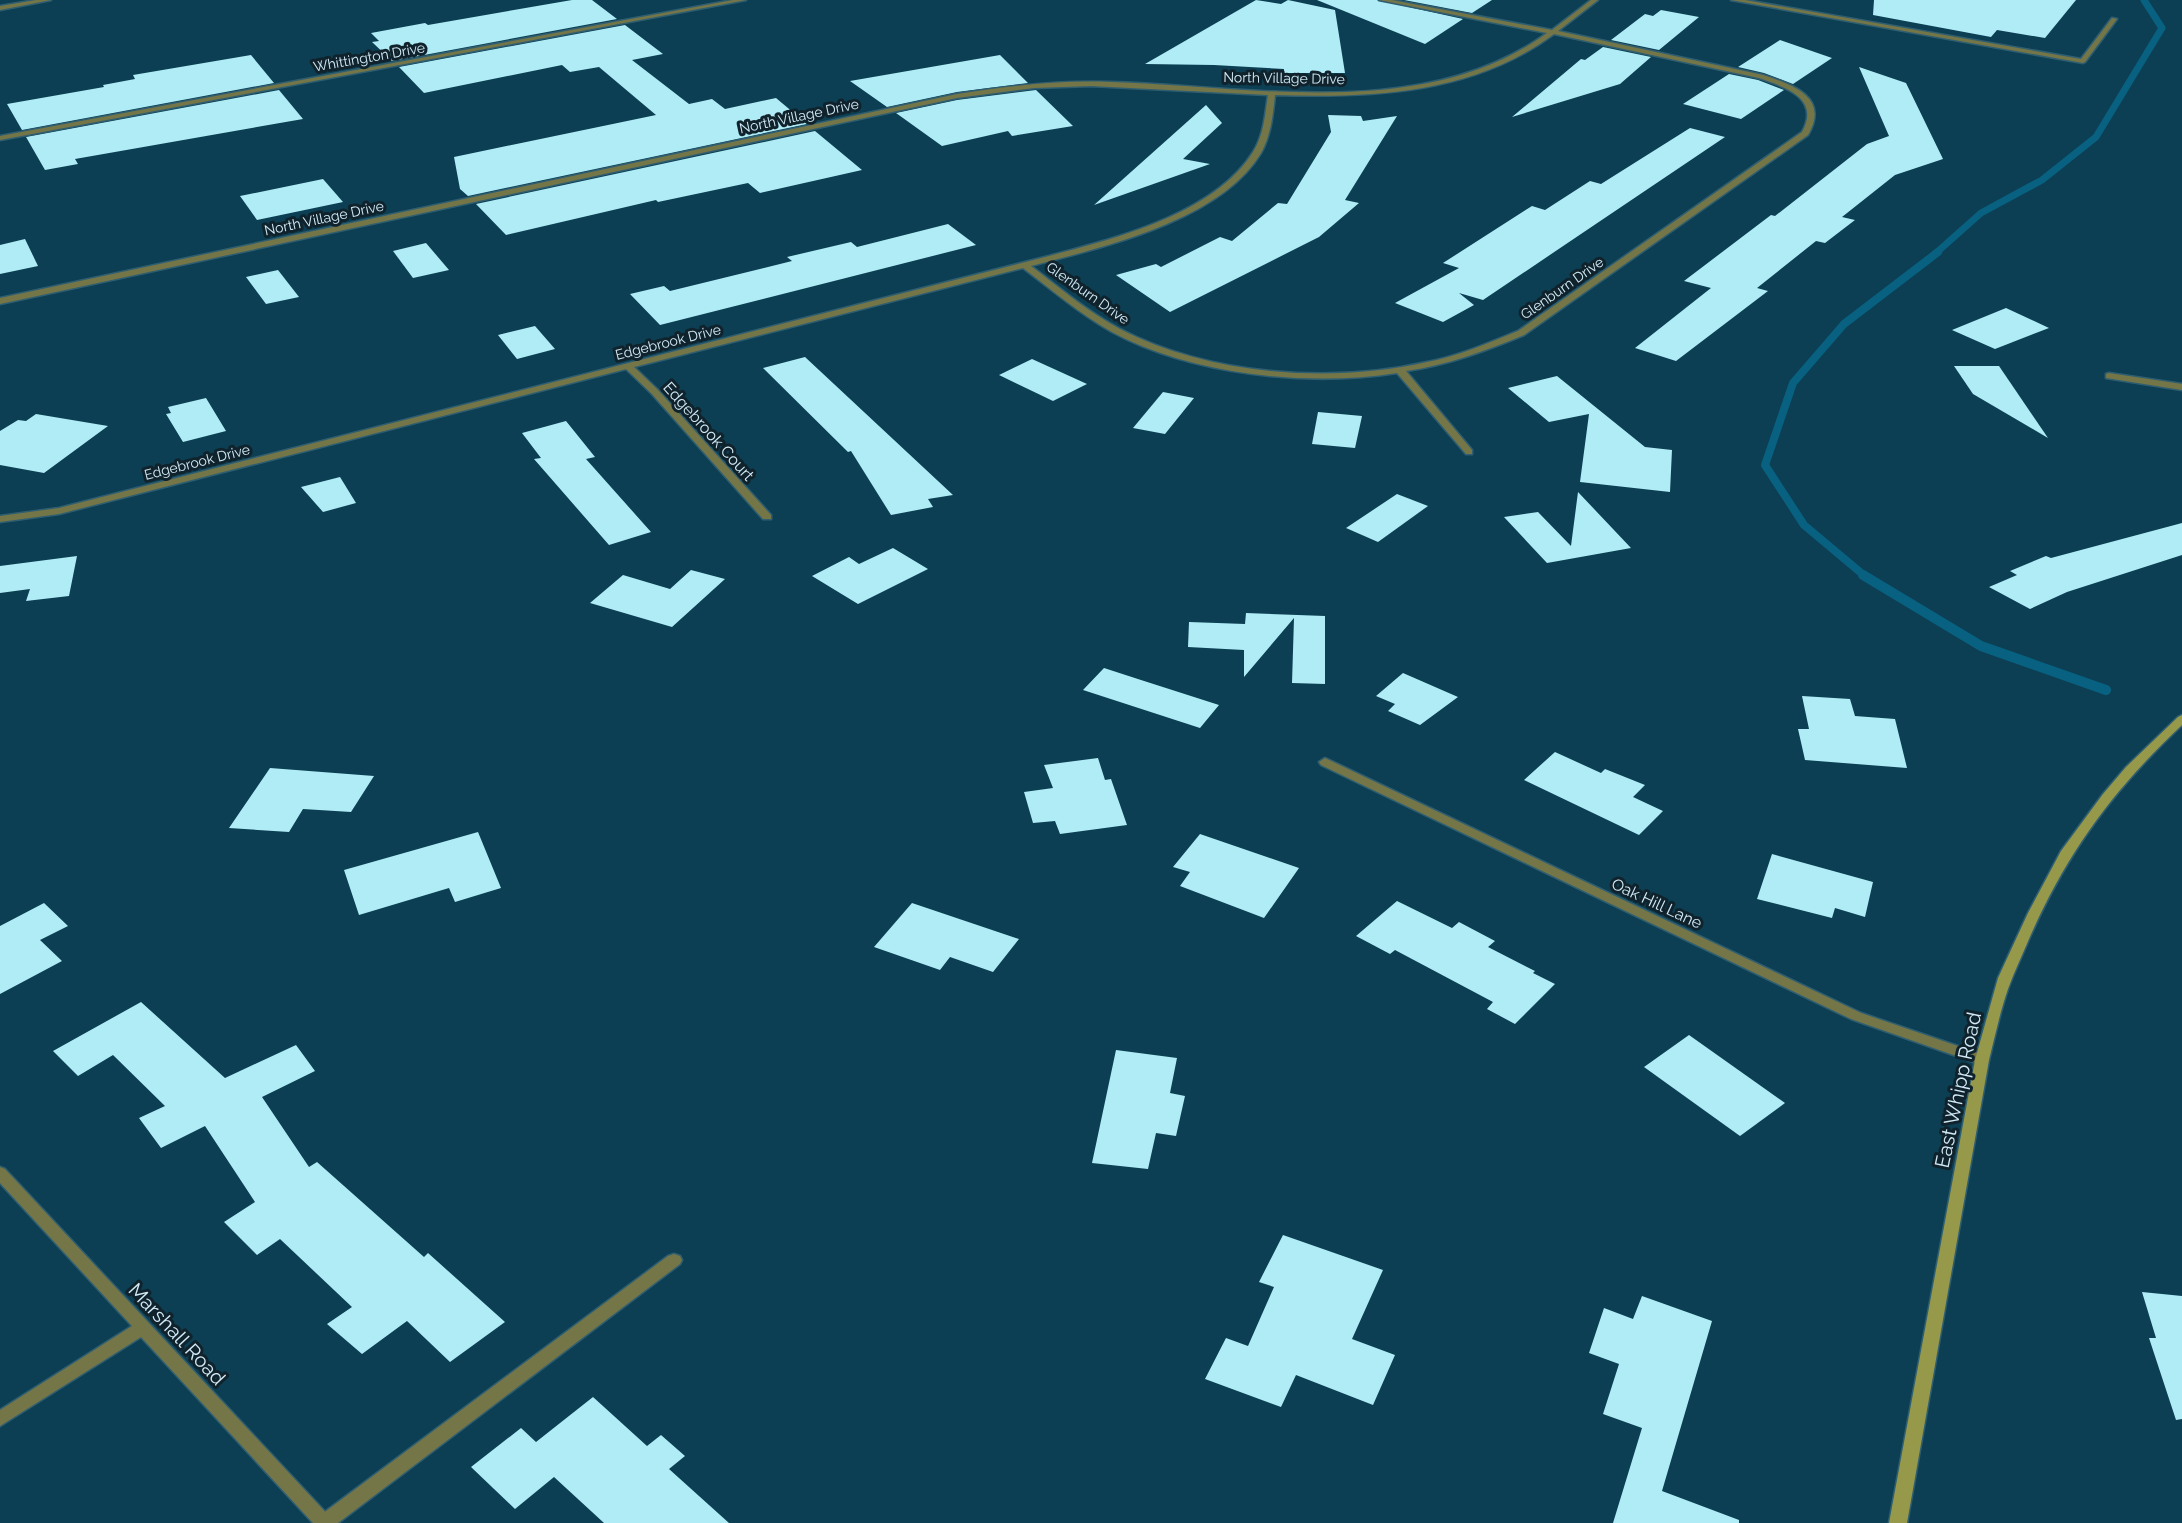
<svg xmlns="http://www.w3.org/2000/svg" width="2182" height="1523" font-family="Raleway,sans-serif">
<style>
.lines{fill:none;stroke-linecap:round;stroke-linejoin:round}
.stream-far2{stroke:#096181;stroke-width:7}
.stream-far1{stroke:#096181;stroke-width:8}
.stream{stroke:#096181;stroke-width:10}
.building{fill:#b0ecf6}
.service-casing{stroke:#305e71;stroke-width:3}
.minor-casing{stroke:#305e71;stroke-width:3}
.secondary-casing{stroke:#305e71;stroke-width:3}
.service{fill:#757647;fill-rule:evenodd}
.minor{fill:#757647;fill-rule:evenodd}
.secondary{fill:#96984a;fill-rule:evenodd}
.labels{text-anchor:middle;stroke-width:6;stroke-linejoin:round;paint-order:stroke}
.far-street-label{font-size:14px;fill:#d2ebf7;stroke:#10232c}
.street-label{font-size:16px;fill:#d2ebf7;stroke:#10232c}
.near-street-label{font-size:20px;fill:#d2ebf7;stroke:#10232c}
</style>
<rect width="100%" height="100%" fill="#0c3f53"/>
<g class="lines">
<path class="stream-far2" d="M1936,253L1981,213L2042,180L2096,137L2162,28L2144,0"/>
<path class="stream-far1" d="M1866,577L1804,525L1765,465L1793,383L1844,324L1938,252"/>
<path class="stream" d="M1863,575L1981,646L2106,690"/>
</g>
<g class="building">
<path d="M572,0H592L617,19L392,61L372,42L379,41L371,33L425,23L428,25Z"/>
<path d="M1256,0L1281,4L1288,0L1335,10L1345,73H1284V69L1214,65L1145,64Z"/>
<path d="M1317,0H1377L1463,19L1425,44Z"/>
<path d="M1404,0H1492L1472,13Z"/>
<path d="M1874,0H2076L2045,38L1997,30L1991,37L1873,15Z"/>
<path d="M1661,10L1699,17L1659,50L1611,40L1645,14L1653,16Z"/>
<path d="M625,25L663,54L632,60L689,104L712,99L725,109L776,98L807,124L468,196L460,189L454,157L656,115L599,67L570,72L562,65L424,93L399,67Z"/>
<path d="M1780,40L1832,58L1793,84L1764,73L1738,67Z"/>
<path d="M1603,47L1651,57L1620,84L1512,117L1581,59L1585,60Z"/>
<path d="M251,55L274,83L22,130L7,104L104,87L103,85L135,79L133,75Z"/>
<path d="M1000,55L1028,83L957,92L887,107L850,81Z"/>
<path d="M1859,67L1906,83L1943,159L1895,175L1842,217L1855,220L1825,243L1816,241L1757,288L1768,291L1676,361L1635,348L1711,288L1684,281L1771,215L1775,216L1867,144L1889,136Z"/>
<path d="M1729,74L1758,80L1784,90L1741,119L1683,104Z"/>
<path d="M279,90L303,119L75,159L78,164L45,170L26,137Z"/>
<path d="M1036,90L1073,126L1012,136L1008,131L942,146L896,113L957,100Z"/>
<path d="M1206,105L1222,123L1183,159L1210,164L1094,205Z"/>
<path d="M1328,115L1361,116L1363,121L1397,116L1345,200L1359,203L1319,237L1170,312L1116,275L1156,264L1161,267L1220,237L1232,241L1278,203L1287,204L1331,132Z"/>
<path d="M1690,128L1725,137L1483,300L1459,293L1474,305L1443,322L1395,303L1459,268L1443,263L1532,206L1545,210L1590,181L1601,184Z"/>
<path d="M815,131L862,170L760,193L748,183L658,202L656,200L506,235L476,204Z"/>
<path d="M323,179L343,202L257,220L240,196Z"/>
<path d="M948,224L976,245L660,325L630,294L664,286L670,291L792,261L787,257L851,242L857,247Z"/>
<path d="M25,239L38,266L0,274V245Z"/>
<path d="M426,243L449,270L413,278L393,251Z"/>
<path d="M278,270L299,297L266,304L246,277Z"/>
<path d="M2006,308L2049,328L1995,349L1952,330Z"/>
<path d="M535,326L555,349L517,359L498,335Z"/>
<path d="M805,357L953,495L928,499L933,507L891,515L851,451L848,452L763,368Z"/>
<path d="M1032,359L1087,384L1053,401L999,375Z"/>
<path d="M1954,366H1999L2048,438L1973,394Z"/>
<path d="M1557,376L1645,447L1672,450L1670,492L1580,482L1589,414L1549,422L1508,388Z"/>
<path d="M1163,392L1194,398L1165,434L1133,428Z"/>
<path d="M206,398L226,431L183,442L166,414L171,413L168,407Z"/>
<path d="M1318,412L1362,416L1355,448L1312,444Z"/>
<path d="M36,414L108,426L44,473L0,465V431L18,420L26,421Z"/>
<path d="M566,421L595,457L586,459L651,532L609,545L534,459L541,458L522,433Z"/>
<path d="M340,477L356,503L323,512L301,487Z"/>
<path d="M1578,492L1631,548L1547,563L1504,517L1538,512L1571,546Z"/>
<path d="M1397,494L1428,506L1378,542L1346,528Z"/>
<path d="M2182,523V555L2067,592L2030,609L1989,587L2017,575L2010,571L2046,556L2051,558Z"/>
<path d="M893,548L928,569L858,604L812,576L849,557L859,564Z"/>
<path d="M77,556L69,596L26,601L30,589L0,593V566Z"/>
<path d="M691,570L725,579L672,627L590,603L623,575L670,589Z"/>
<path d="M1246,613L1325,616V684L1292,683L1294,618L1244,677V650L1188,647L1189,622L1245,624Z"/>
<path d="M1104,668L1141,680L1219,705L1200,728L1083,690Z"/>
<path d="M1403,673L1458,697L1420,725L1388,711L1395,704L1376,696Z"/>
<path d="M1802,696L1850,699L1855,716L1895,719L1907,768L1805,760L1798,729H1809Z"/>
<path d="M1555,752L1601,773L1605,769L1645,785L1633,797L1663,811L1639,835L1524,780Z"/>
<path d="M1098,758L1105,780L1111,779L1127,825L1060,834L1055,821L1033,823L1024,792L1053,788L1044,765Z"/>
<path d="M270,768L374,776L351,812L303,809L289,832L229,828Z"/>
<path d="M478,832L501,888L455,902L449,888L359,915L344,870Z"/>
<path d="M1200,834L1299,868L1264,918L1180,886L1190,872L1173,867Z"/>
<path d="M1772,854L1873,882L1865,917L1835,908L1832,918L1757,899Z"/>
<path d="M1397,901L1452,928L1459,922L1495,941L1488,947L1535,971L1533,973L1555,984L1515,1024L1487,1009L1493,1002L1395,950L1390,954L1356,936Z"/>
<path d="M44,903L68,926L40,940L62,961L0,994V926Z"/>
<path d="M912,903L1019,939L993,972L950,957L940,970L874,947Z"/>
<path d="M141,1002L225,1078L296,1045L315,1071L262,1097L309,1167L317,1162L424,1257L428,1253L505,1322L450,1362L407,1321L362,1354L327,1324L352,1307L280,1239L257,1255L224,1222L255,1202L205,1126L161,1148L139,1118L165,1106L113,1055L78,1076L53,1051Z"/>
<path d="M1689,1035L1785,1103L1740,1136L1644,1067Z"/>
<path d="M1116,1050L1177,1058L1170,1093L1185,1096L1176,1136L1156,1133L1148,1169L1092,1163Z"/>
<path d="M1283,1235L1383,1270L1352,1339L1395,1355L1373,1405L1296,1375L1281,1407L1205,1379L1226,1338L1248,1346L1274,1287L1259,1282Z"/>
<path d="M2142,1292L2182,1296V1419L2176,1420L2149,1338H2156Z"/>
<path d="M1642,1296L1712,1321L1662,1491L1739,1520V1523H1613L1642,1428L1603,1414L1619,1364L1589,1353L1604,1308L1633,1319Z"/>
<path d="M593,1397L647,1446L661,1435L685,1456L669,1469L729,1523H604L554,1477L515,1509L471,1467L521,1428L536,1442Z"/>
</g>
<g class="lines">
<g class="service-casing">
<g id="service">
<path d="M1731,0H1745L2081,59L2112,18L2117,19L2085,62L2083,63Z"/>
<path d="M674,1254L680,1256L682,1260L680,1264L338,1523H315L318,1517L668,1256Z"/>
</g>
</g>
<g class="minor-casing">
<g id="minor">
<path d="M36,0H51L0,10V6Z"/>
<path d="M733,0H746L0,140V136Z"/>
<path d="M1379,0H1392L1552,30L1591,0H1598L1558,31L1763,75C1793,85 1830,97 1808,135L1524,335C1485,351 1448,365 1406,371L1472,450V454H1466L1397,373C1308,387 1192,375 1112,332C1080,314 1052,290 1023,268L634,367L657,389L771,515V519H763L651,393L626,369L59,514L0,522V516L59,508L1049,256C1116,238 1214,214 1253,152C1264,135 1265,114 1268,95L1091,86L1034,88L957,98L0,304V298L957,94C1008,86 1059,80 1110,82C1252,86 1425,122 1547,33ZM1554,34L1759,78C1785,87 1821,98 1802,132L1518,331C1488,343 1459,356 1427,362C1330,384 1209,375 1120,329C1088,312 1060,288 1031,266C1103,247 1220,221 1261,153C1271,135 1273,114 1275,95C1373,98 1473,94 1554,34Z"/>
<path d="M2109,373L2182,384V390L2106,378V374Z"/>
<path d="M1325,758L1861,1013L1987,1056L1989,1060L1987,1064L1982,1065L1851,1019L1321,765L1319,762Z"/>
<path d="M0,1167L5,1169L330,1517L333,1523H313L141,1337L0,1426V1410L132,1326L0,1183Z"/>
</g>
</g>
<g class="secondary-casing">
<path id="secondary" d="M2182,715V725C2113,790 2067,852 2029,939C2022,956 2014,972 2008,989C2000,1012 1995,1036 1989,1060L1907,1523H1889L1975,1060L1998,978L2028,913L2061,851L2103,794L2126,767L2178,717Z"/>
</g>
<use href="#service" class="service"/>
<use href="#minor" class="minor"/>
<use href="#secondary" class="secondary"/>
</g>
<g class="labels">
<g class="far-street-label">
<text transform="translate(369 57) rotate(-10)" y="5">Whittington Drive</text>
<text transform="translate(1284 78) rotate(1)" y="5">North Village Drive</text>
<text transform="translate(799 116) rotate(-12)" y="5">North Village Drive</text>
<text transform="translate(324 218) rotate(-12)" y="5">North Village Drive</text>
<text transform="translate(1562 288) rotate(-35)" y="5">Glenburn Drive</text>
<text transform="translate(1088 293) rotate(35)" y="5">Glenburn Drive</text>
<text transform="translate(668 342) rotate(-14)" y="5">Edgebrook Drive</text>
<text transform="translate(197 462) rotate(-14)" y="5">Edgebrook Drive</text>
</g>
<g class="street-label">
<text transform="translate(709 431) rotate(48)" y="6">Edgebrook Court</text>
<text transform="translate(1657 903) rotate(25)" y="6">Oak Hill Lane</text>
</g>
<g class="near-street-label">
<text transform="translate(1958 1090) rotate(-78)" y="7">East Whipp Road</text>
<text transform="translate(177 1334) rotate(47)" y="7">Marshall Road</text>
</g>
</g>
</svg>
